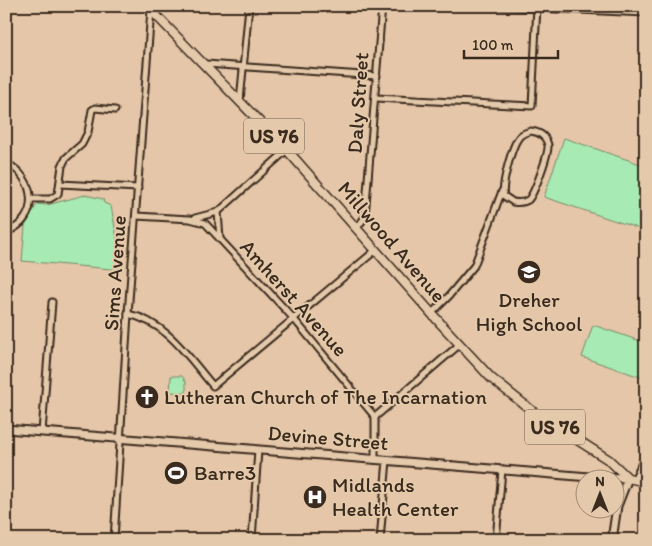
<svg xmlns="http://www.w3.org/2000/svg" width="652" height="546" font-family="Itim,sans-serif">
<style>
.green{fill:#a8eab3;stroke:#728a68}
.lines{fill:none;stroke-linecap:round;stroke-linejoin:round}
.street-casing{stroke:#3b2a1e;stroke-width:9}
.secondary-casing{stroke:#3b2a1e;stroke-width:11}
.primary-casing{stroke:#3b2a1e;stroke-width:11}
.street{stroke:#e4c9ab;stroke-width:5}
.secondary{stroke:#e4c9ab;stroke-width:7}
.primary{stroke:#e4c9ab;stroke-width:8}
.labels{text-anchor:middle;stroke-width:4;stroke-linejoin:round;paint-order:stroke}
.shield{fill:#e4c9ab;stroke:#6e5a48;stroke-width:1}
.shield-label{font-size:20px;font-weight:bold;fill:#3b2a1e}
.street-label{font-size:21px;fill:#3b2a1e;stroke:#e4c9ab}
.poi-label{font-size:21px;fill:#3b2a1e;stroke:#e4c9ab;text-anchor:start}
</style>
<rect width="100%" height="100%" fill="#e5c6a8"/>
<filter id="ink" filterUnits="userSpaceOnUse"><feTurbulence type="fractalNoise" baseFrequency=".02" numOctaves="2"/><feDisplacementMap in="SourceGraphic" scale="10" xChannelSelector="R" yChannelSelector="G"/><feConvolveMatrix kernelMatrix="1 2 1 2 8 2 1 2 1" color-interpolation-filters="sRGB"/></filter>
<g filter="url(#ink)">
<g class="green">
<path d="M564,138L646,166V231L544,197Z"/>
<path d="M85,195L103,199L104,203L111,206L123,270L22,261L25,226L37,204L47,205Z"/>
<path d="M593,325L646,343V379L582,357Z"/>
<path d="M171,376H182L186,382V393L170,392Z"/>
</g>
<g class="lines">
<g class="street-casing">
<g id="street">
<path d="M492,6L646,13"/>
<path d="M206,64L377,76"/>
<path d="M376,98L532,106L537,6"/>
<path d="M240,101L249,6"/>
<path d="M531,131C539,132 546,136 548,145C549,153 534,195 528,200C523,203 518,203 513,202L504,196C501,186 512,144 520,136C523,133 527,132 531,131Z"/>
<path d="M6,163C36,177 41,220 6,232"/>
<path d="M60,184L138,188"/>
<path d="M31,199H50L58,194L62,166L66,158L82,144L88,132L92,110L95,108L115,110"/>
<path d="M218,212L220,239"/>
<path d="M136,216L190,219L205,223L294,319L375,417V460"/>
<path d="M195,218L218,212L287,150"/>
<path d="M357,228L365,217L382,6"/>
<path d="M128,314C167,322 189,358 213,386L376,250"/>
<path d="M431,314L448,297L474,266L502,191"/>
<path d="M375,417L459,345"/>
<path d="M42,432L52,302"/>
<path d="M634,480L646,454"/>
<path d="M114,540L128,314L151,10"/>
<path d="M252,540L258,450"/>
<path d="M380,540L387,460"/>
<path d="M496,540L502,470"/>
</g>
</g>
<g class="secondary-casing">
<path id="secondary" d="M6,429L589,477L628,478L617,506L612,540"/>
</g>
<g class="primary-casing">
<path id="primary" d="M147,6L287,150L441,324L491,378L535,413L609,460L628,478L646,482"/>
</g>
<use href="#street" class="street"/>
<use href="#secondary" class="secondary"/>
<use href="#primary" class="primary"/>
</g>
</g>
<defs>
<g id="school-disc" transform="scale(1.25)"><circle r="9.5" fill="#3b2a1e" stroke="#e4c9ab"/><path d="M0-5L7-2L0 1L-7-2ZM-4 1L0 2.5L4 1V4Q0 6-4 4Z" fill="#fff"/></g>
<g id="church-disc" transform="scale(1.25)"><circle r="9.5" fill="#3b2a1e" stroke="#e4c9ab"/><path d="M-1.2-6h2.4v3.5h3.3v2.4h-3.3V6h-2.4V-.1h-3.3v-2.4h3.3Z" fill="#fff"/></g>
<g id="stadium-disc" transform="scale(1.25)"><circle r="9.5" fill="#3b2a1e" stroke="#e4c9ab"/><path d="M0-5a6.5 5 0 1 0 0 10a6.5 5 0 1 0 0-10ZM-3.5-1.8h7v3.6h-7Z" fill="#fff"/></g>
<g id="hospital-disc" transform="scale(1.25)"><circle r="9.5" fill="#3b2a1e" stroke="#e4c9ab"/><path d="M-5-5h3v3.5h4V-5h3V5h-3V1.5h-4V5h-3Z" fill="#fff"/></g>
</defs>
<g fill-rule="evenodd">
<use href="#school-disc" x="529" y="272"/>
<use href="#church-disc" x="147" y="397"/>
<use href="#stadium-disc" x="176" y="473"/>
<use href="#hospital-disc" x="315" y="497"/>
</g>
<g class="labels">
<g class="shield">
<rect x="244" y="118.5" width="60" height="35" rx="4"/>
<rect x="525" y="409.5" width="60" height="35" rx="4"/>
</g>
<g class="shield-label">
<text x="274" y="143">US 76</text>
<text x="555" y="434">US 76</text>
</g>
<g class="street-label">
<text transform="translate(358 103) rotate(-86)" y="7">Daly Street</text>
<text transform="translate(392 242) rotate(49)" y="7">Millwood Avenue</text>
<text transform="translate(115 273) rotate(-86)" y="7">Sims Avenue</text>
<text transform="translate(294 298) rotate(48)" y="7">Amherst Avenue</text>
<text transform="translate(328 438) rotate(5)" y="7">Devine Street</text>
</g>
<g class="poi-label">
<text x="529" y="307" text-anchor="middle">Dreher<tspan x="529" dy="24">High School</tspan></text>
<text x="164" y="404">Lutheran Church of The Incarnation</text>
<text x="194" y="480">Barre3</text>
<text x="332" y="492">Midlands<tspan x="332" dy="24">Health Center</tspan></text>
</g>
</g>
<rect width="652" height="546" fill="none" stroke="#e4c9ab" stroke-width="25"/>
<rect x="12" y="12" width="627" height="521" fill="none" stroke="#3b2a1e" stroke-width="2" filter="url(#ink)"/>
<g transform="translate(600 494)"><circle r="24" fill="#e4c9ab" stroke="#a08973"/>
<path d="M0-4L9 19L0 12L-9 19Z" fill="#3b2a1e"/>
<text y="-8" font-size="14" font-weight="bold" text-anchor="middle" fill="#3b2a1e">N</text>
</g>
<path d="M464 50v8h94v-8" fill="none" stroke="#3b2a1e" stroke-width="2.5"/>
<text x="472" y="50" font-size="15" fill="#3b2a1e" stroke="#e4c9ab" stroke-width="4" paint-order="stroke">100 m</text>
</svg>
